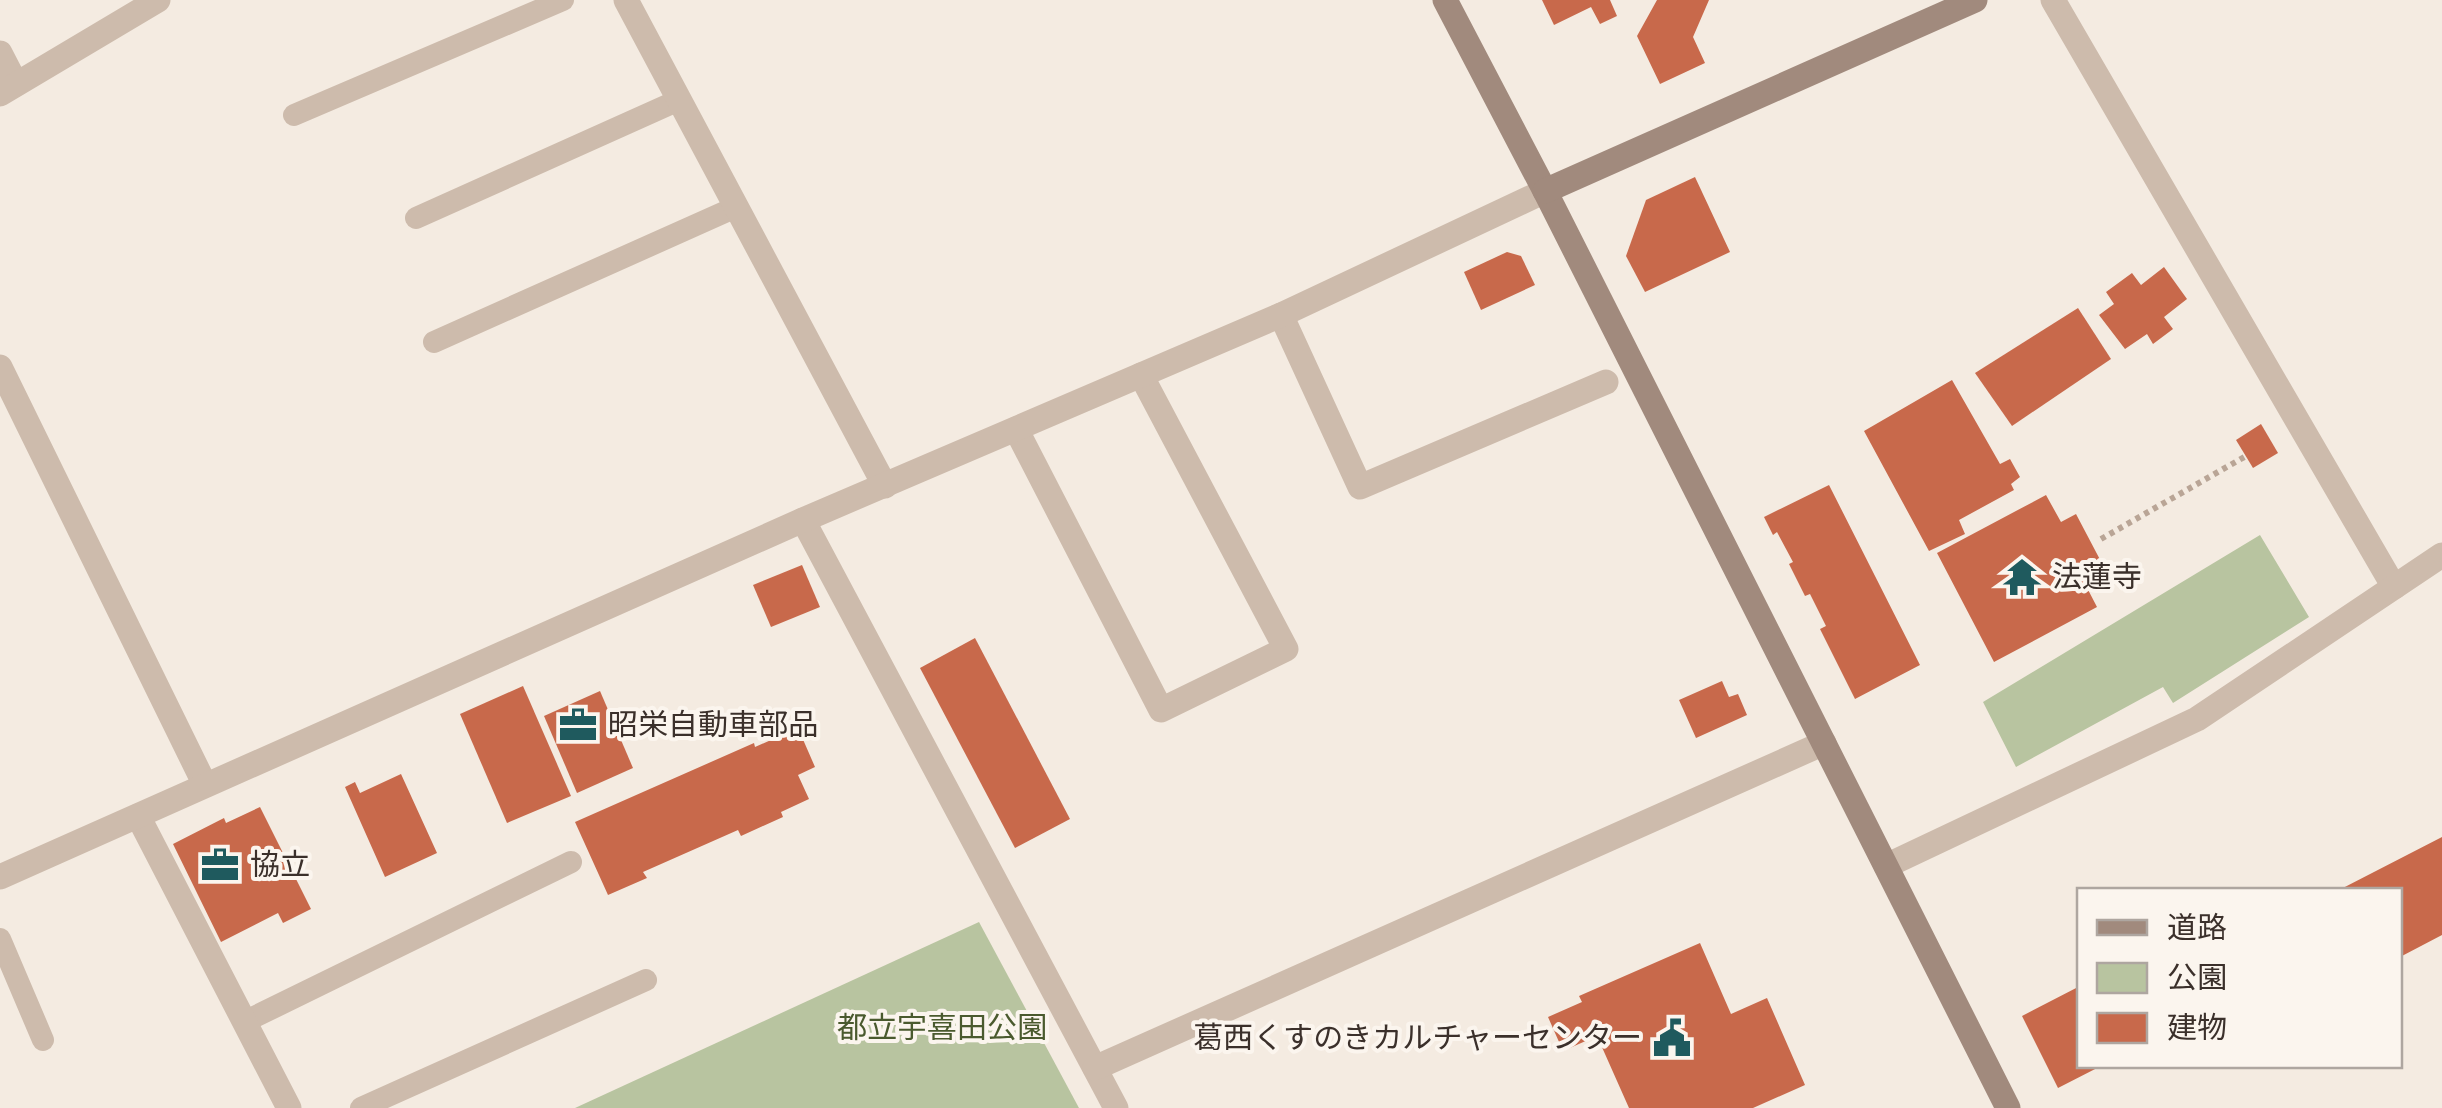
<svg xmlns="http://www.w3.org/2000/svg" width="2442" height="1108" font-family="Karla,'Noto Sans JP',sans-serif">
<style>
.green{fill:#b8c4a0}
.building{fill:#c8694b}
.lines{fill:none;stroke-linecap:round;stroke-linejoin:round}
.path{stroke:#b9a596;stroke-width:6;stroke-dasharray:5 5;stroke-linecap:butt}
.lane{stroke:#cdbbac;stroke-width:22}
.street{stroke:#cdbbac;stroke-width:25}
.secondary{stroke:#a18a7d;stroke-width:25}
.labels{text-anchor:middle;stroke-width:8;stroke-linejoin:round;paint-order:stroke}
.poi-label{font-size:30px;fill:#3b302b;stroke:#fbf5ee;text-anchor:start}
.park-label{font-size:30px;fill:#4a5a2e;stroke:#fbf5ee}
</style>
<rect width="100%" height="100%" fill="#f4ebe1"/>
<g class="green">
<path d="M2260,535L2309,617L2173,703L2163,687L2016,767L1983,702Z"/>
<path d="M979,922L1079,1108H575Z"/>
</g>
<g class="building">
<path d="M1542,0H1610L1617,16L1600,24L1591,7L1554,25Z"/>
<path d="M1657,0H1709L1693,37L1705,63L1660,84L1637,36Z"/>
<path d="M1695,177L1730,252L1645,292L1626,256L1646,200Z"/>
<path d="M1507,252L1521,256L1535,285L1481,310L1464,272Z"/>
<path d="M2164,267L2187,299L2164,317L2173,329L2153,344L2147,334L2125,349L2099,315L2114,304L2106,292L2132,273L2141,285Z"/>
<path d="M2078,308L2111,359L2012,426L1975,373Z"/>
<path d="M1952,380L2000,464L2010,459L2020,477L2011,484L2014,490L1959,520L1965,534L1929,551L1864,431Z"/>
<path d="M2261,424L2278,453L2253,468L2236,440Z"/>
<path d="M1829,485L1920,665L1855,699L1820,629L1826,626L1810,594L1805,596L1789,564L1793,562L1777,532L1773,535L1764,517Z"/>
<path d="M2046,495L2061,522L2076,514L2106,571L2084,582L2097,607L1994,662L1937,553Z"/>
<path d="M802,565L820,607L771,627L753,585Z"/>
<path d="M975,638L1070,819L1015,848L920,668Z"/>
<path d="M1722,681L1729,697L1738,694L1747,715L1696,738L1679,700Z"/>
<path d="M523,686L571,796L507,823L460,714Z"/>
<path d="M600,691L633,768L577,793L544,716Z"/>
<path d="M798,728L815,767L798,775L809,799L781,812L783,817L741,836L738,830L643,872L647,878L608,895L575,822L754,743L755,747Z"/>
<path d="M401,774L437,853L385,877L345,787L355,782L360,793Z"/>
<path d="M260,807L311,909L283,923L278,913L221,942L173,844L224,818L226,823Z"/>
<path d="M2442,837V935L2400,957V890H2339Z"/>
<path d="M1700,943L1731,1014L1767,998L1805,1085L1753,1108H1629L1597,1036L1563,1051L1548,1017L1582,1002L1579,996Z"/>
<path d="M2080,986V1066H2101L2058,1088L2022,1016Z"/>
</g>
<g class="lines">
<path class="path" d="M2101,539L2246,456"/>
<g class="lane">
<path d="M294,115L563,0"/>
<path d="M416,218L679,100"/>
<path d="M434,342L736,207"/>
<path d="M0,939L43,1040"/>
<path d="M244,1022L571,862"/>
<path d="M361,1108L646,980"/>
</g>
<g class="street">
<path d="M626,0L885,486"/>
<path d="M2053,0L2394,587"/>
<path d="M0,53L16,84"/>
<path d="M0,94L158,0"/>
<path d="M1281,315L1360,487L1606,382"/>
<path d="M0,367L205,785"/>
<path d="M1016,429L1161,710L1286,649L1141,375"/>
<path d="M803,520L1116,1108"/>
<path d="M138,816L289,1108"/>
<path d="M1886,866L2197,719L2442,555"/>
<path d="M0,877L803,520L1281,315L1545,191"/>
<path d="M1095,1068L1824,743"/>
</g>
<g class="secondary">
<path d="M1445,0L1545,191L2008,1108"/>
<path d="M1545,191L1975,0"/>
</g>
</g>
<defs>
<g id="temple-bare" transform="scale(3)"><path d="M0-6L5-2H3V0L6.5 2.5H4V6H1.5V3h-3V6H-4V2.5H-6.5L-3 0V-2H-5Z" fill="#1f5a5e" stroke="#fbf5ee" stroke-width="2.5" paint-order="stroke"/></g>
<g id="office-bare" transform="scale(3)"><path d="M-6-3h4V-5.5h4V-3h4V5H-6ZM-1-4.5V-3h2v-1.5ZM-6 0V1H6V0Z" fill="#1f5a5e" stroke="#fbf5ee" stroke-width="2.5" paint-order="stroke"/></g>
<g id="civic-bare" transform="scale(3)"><path d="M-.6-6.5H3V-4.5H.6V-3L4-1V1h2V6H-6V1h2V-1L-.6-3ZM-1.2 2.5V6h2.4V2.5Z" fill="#1f5a5e" stroke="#fbf5ee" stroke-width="2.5" paint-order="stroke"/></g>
</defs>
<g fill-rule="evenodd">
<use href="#temple-bare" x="2022" y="577"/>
<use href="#office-bare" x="578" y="725"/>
<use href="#office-bare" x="220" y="865"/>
<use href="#civic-bare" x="1672" y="1038"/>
</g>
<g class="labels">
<g class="poi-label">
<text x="2052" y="587">法蓮寺</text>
<text x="608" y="735">昭栄自動車部品</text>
<text x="250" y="875">協立</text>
<text x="1642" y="1048" text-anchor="end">葛西くすのきカルチャーセンター</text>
</g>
<g class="park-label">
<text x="942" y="1038">都立宇喜田公園</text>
</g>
</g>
<rect x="2077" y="888" width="325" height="180" fill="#fbf5ee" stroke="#aea6a0" stroke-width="2.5"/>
<rect x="2097" y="920" width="50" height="15" fill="#a18a7d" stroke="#aea6a0" stroke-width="2.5"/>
<text x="2167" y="938" font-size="30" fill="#3b302b">道路</text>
<rect x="2097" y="963" width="50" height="30" fill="#b8c4a0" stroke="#aea6a0" stroke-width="2.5"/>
<text x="2167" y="988" font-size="30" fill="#3b302b">公園</text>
<rect x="2097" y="1013" width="50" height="30" fill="#c8694b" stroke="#aea6a0" stroke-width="2.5"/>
<text x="2167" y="1038" font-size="30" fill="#3b302b">建物</text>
</svg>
